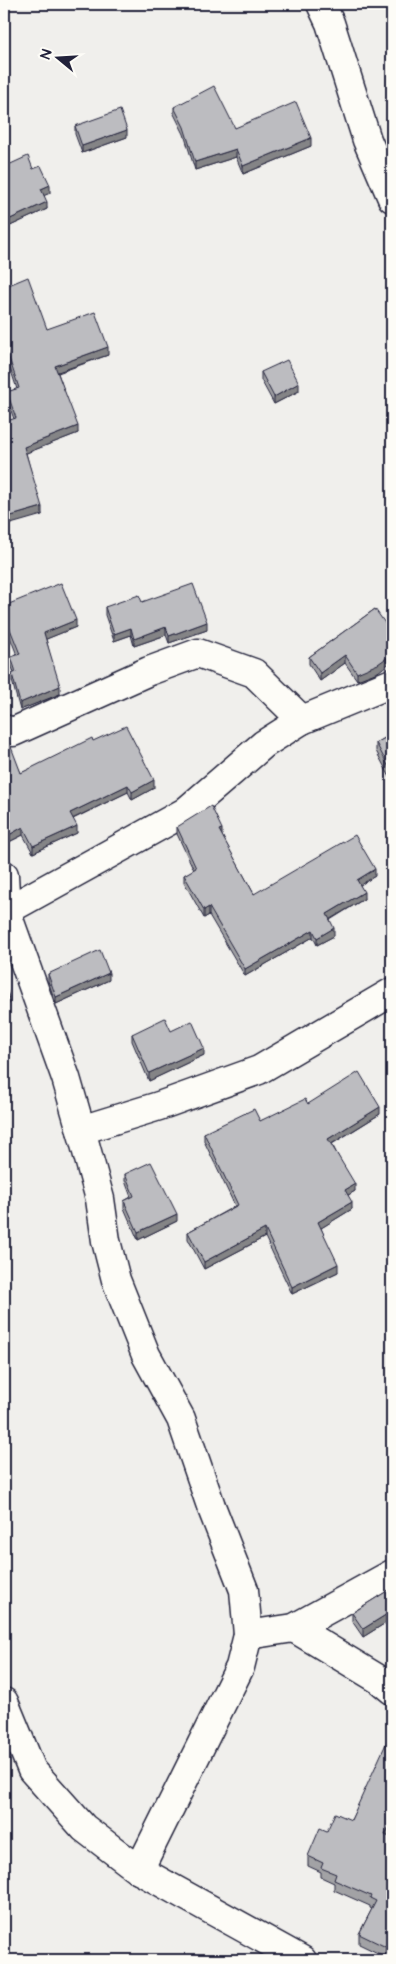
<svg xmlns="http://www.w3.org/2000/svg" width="396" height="1964" font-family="'Architects Daughter',sans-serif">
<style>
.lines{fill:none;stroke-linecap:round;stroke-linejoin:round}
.minor-casing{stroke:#22223b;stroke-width:31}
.minor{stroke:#fdfcf7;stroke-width:28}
.wall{fill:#a2a2a5;stroke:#22223b}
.shaded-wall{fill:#848486;stroke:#22223b}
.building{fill:#bcbcc0;stroke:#22223b}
</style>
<rect width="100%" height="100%" fill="#f0efec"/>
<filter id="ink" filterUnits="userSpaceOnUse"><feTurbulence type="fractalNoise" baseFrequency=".02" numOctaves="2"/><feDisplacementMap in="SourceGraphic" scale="10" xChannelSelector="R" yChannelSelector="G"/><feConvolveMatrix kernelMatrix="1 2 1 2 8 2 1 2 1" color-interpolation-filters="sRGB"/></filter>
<g filter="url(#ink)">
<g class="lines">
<g class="minor-casing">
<g id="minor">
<path d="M321,4L330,23L367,140L392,198"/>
<path d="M4,729L13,732L149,671L198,653L254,673L302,720L392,683"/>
<path d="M4,875L6,911L66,1078L81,1130L100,1199L106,1241L116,1280L146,1355L181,1419L211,1506L244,1590L248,1635L240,1667L139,1870"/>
<path d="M4,912L185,812L264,744L302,720"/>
<path d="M81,1130L159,1106L259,1070L392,992"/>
<path d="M294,1628L380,1680L392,1690"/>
<path d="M248,1635L294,1628L392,1574"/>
<path d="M4,1702L32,1770L84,1828L139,1870L302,1960"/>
</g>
</g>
<use href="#minor" class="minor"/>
</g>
<g class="wall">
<path d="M174,107L235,128L311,146L243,174L236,157L195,170L184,134L174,114Z"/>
<path d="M75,126L127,137L82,153L75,134Z"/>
<path d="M4,167L33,169L50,193L44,195L47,209L8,227L6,224L4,225Z"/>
<path d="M4,287L47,329L108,355L58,373L78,433L26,453L42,515L14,419L7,400V392L17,389L4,350Z"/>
<path d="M261,372L299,391L274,404L261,380Z"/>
<path d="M142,602L207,630L169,643L166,635L134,646L131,635L114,641L105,615V607Z"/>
<path d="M4,606L76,627L46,639L60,694L20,710L12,681V674L14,673L11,664V657L17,655L4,622Z"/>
<path d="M375,609L378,672L357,680L345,663L320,681L309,664V657Z"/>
<path d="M392,734V781L376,751V743Z"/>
<path d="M4,738L21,773L93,741L154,788L132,800L128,792L73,819L77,833L33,853L23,835L9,842L4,832V813L8,811L4,800Z"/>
<path d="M177,827L222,836L254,894L375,876L360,885L364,899L330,920L334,936L317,945L313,937L245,976L209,915L204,918L184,882V875L194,870L177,834Z"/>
<path d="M48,974L109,980L56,1004L48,981Z"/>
<path d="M171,1031L204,1055L149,1081L132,1041V1034Z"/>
<path d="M308,1104L380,1114L332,1144L355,1191L348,1195L352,1209L321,1228L338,1272L292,1294L265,1237L204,1269L188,1239V1232L235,1206L204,1141V1133L260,1121Z"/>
<path d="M125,1174L177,1221L138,1240L124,1208V1201L131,1197L125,1181Z"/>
<path d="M392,1588V1619L363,1637L352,1621V1613Z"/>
<path d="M392,1737V1830L389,1837L392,1838V1945L386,1957L359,1944V1934L372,1909L370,1908V1906L334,1890V1883L321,1877V1872L308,1866V1856L327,1831L351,1820Z"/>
</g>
<g class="shaded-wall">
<path d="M127,130V137L82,153V146Z"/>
<path d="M311,138V146L243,174V166Z"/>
<path d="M236,149V157L195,170V162Z"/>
<path d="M50,185V193L41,197V189Z"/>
<path d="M47,202V209L8,227V220Z"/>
<path d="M6,216V224L4,225V217Z"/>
<path d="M108,347V355L55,373V366Z"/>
<path d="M299,383V391L274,404V397Z"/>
<path d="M78,426V433L24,454V447Z"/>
<path d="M42,507V515L4,526V518Z"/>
<path d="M76,620V627L44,640V633Z"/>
<path d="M207,622V630L169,643V636Z"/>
<path d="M166,627V635L134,646V639Z"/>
<path d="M131,628V635L114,641V634Z"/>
<path d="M392,654V661L378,672L357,680V673Z"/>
<path d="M345,655V663L320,681V673Z"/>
<path d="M60,686V694L20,710V703Z"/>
<path d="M154,780V788L132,800V792Z"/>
<path d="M128,785V792L70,820V813Z"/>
<path d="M77,826V833L33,853V846Z"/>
<path d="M23,827V835L9,842V835Z"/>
<path d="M222,829V836L219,830Z"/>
<path d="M375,869V876L357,887V880Z"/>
<path d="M364,892V899L327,921V914Z"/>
<path d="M209,907V915L204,918V910Z"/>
<path d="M334,928V936L317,945V938Z"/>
<path d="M313,930V937L245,976V969Z"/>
<path d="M109,973V980L56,1004V997Z"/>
<path d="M9,997V1004L4,1006V999Z"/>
<path d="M204,1048V1055L149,1081V1073Z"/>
<path d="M380,1107V1114L328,1146V1139Z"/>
<path d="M355,1184V1191L345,1197V1190Z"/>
<path d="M352,1202V1209L318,1230V1222Z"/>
<path d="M177,1214V1221L138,1240V1232Z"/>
<path d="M265,1229V1237L204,1269V1262Z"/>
<path d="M338,1264V1272L292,1294V1287Z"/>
<path d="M392,1611V1619L363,1637V1629Z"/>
<path d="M392,1820V1830L385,1845V1835Z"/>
<path d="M392,1935V1945L386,1957V1947Z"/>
</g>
<g class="building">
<path d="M214,86L235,128L296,102L311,138L243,166L236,149L195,162L184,127L174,107Z"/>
<path d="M120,110L127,130L82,146L75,126Z"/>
<path d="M28,156L33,169L41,166L50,185L41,189L47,202L8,220L6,216L4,217V167Z"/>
<path d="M28,277L47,329L95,312L108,347L55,366L78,426L24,447L42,507L4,518V422L16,418L7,392L19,388L4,343V287Z"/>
<path d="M287,360L299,383L274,397L261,372Z"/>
<path d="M61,583L76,620L44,633L60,686L20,703L12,674L16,672L11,657L20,654L4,614V606Z"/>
<path d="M193,584L207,622L169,636L166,627L134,639L131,628L114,634L105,607L139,595L142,602Z"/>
<path d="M375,609L392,633V654L378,664L357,673L345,655L320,673L309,657Z"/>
<path d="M126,726L154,780L132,792L128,785L70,813L77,826L33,846L23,827L9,835L4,825V813L10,810L4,792V738L8,739L21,773L92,738L93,741Z"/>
<path d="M392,734V773L376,743Z"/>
<path d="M211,806L222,829L219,830L254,894L355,835L375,869L357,880L364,892L327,914L334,928L317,938L313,930L245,969L209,907L204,910L184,875L196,868L177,827Z"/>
<path d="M100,950L109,973L56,997L48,974Z"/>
<path d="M4,983L9,997L4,999Z"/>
<path d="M165,1018L171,1031L192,1021L204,1048L149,1073L132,1034Z"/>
<path d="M359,1072L380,1107L328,1139L355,1184L345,1190L352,1202L318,1222L338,1264L292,1287L265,1229L204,1262L188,1232L238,1205L204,1133L254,1109L260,1121L305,1099L308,1104Z"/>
<path d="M151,1162L177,1214L138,1232L124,1201L134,1196L125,1174Z"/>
<path d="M392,1588V1611L363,1629L352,1613Z"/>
<path d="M390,1735L392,1737V1820L385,1835L392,1838V1935L386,1947L359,1934L376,1901L370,1898L371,1896L334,1880L336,1874L321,1868L323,1863L308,1856L320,1828L327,1831L335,1813L351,1820Z"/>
</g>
</g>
<rect width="396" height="1964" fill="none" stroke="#fdfcf7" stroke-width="20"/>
<rect x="10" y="10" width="376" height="1944" fill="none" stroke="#22223b" stroke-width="2" filter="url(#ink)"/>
<g transform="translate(58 58) rotate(288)" stroke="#fdfcf7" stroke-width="4" paint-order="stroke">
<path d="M0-4L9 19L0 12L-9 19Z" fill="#22223b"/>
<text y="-8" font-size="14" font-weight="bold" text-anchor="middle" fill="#22223b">N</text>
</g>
</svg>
